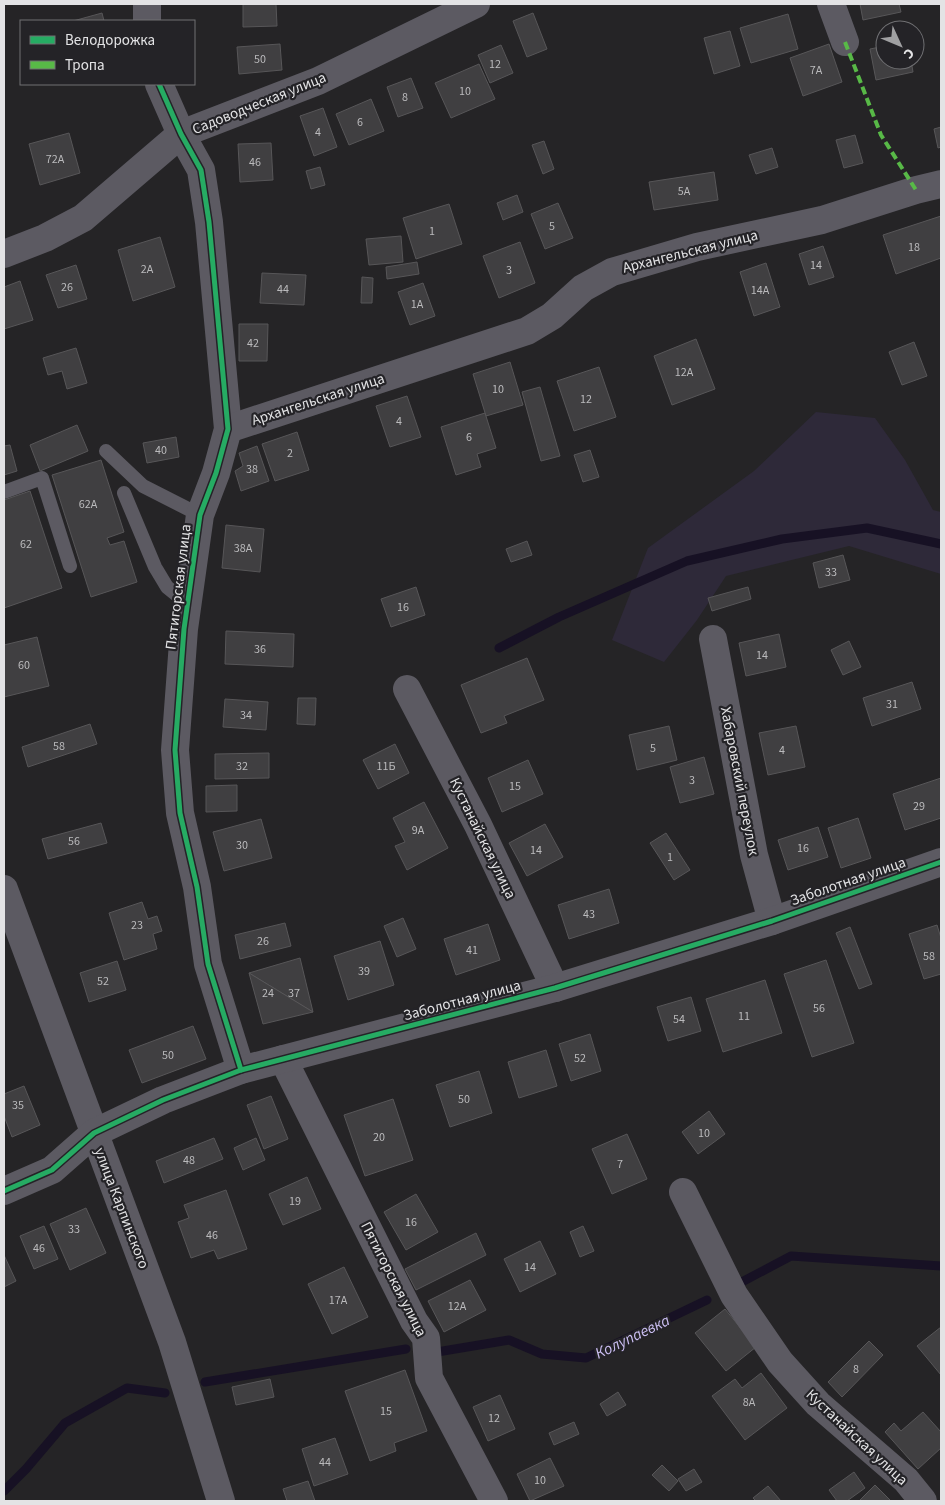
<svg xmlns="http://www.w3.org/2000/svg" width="945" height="1505" font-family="'Source Sans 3',sans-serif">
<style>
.green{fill:#2e2939}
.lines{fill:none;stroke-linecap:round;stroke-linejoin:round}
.stream{stroke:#171124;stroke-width:9}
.building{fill:#403f41;stroke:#575658}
.lane{stroke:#5c5a62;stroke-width:14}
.street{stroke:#5c5a62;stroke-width:28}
.quiet{stroke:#58b947;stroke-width:4;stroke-dasharray:8 4;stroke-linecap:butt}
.cycleway-casing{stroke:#242327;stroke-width:8}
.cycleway{stroke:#26ab63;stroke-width:5}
.labels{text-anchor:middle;stroke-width:4.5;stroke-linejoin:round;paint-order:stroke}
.number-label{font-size:12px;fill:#bababc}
.street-label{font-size:15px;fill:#e3e3e5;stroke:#242327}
.water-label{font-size:16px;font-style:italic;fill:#cbbef2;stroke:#242327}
</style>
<rect width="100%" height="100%" fill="#252426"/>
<path class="green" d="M816,412L875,418L905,460L933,510L941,512V574L849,546L726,576L697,620L664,662L612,640L648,548L754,471Z"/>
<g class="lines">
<g class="stream">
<path d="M499,648L559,617L687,561L782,539L867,528L941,544"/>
<path d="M738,1284L791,1256L941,1266"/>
<path d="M437,1352L509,1340L542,1354L586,1358L707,1300"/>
<path d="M205,1382L406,1349"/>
<path d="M4,1491L26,1469L65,1423L127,1388L165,1393"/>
</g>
</g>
<g class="building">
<path d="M243,4H276L277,26L243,27Z"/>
<path d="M860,4H899L901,12L863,20Z"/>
<path d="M102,13L104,21H73Z"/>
<path d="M533,13L547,49L527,57L513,21Z"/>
<path d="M788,14L798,49L751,63L740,28Z"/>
<path d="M730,31L740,66L714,74L704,38Z"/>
<path d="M280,44L282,70L239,74L237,47Z"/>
<path d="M829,44L842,82L803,96L790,58Z"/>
<path d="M501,45L513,73L490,83L478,55Z"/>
<path d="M885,46V60H911L913,72L876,80L870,49Z"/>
<path d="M479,64L495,99L451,118L435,83Z"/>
<path d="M411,78L423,108L398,117L387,87Z"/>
<path d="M371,99L384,131L349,145L336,114Z"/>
<path d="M323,108L337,147L314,156L300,116Z"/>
<path d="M941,127V147L938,148L934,129Z"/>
<path d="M69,133L80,173L40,185L29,144Z"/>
<path d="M855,135L863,163L844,168L836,140Z"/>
<path d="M544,141L554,169L543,174L532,145Z"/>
<path d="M271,143L273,180L240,182L238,144Z"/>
<path d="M772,148L778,167L756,174L749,155Z"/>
<path d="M320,167L325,185L311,189L306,171Z"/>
<path d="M714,172L718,200L654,210L649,182Z"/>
<path d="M517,195L523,212L503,220L497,203Z"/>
<path d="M558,203L573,238L545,249L531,214Z"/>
<path d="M449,204L462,244L416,259L403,218Z"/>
<path d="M941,216V258L896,274L883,235Z"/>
<path d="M401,236L403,262L369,265L366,239Z"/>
<path d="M160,237L175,287L133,301L118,250Z"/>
<path d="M520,242L535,283L499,298L483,256Z"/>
<path d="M823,246L834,277L809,285L799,254Z"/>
<path d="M417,262L419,274L387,279L386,267Z"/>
<path d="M766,263L780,307L754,316L740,272Z"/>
<path d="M76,265L87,299L58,308L46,275Z"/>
<path d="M262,273L306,275L304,305L260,303Z"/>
<path d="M362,277L373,278L372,303H361Z"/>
<path d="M20,281L33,320L4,329V287Z"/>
<path d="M423,283L435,316L410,325L398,292Z"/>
<path d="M239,324H268L267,361H239Z"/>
<path d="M696,339L715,389L672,405L654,356Z"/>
<path d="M914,342L927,376L902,385L889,352Z"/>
<path d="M76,348L87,383L67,389L62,371L48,375L43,358Z"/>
<path d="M510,362L523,405L486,416L473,374Z"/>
<path d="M599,367L616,417L574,431L557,381Z"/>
<path d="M540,387L560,456L541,461L522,392Z"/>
<path d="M407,396L421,437L390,447L376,406Z"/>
<path d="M485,413L496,448L477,454L481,467L456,475L441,427Z"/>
<path d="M77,425L88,451L40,471L30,445Z"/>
<path d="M297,432L309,470L275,481L262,444Z"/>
<path d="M176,437L179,457L147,463L143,443Z"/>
<path d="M10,445L17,471L4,475V446Z"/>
<path d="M257,446L269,481L241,491L235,471L243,466L239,453Z"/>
<path d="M590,450L599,477L583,482L574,455Z"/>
<path d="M101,460L124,532L107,538L110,545L124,541L137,582L91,597L52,475Z"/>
<path d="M30,491L62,588L4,608V500Z"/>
<path d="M226,525L264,529L260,572L222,568Z"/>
<path d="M527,541L532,555L511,562L506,549Z"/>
<path d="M843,555L850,580L819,588L813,563Z"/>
<path d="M416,587L425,615L391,627L381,599Z"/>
<path d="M748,587L751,599L712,611L708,598Z"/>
<path d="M226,631L294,634L293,667L225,664Z"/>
<path d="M779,634L786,667L746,676L739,643Z"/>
<path d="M37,637L49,686L4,697V645Z"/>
<path d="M849,641L861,667L843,675L831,650Z"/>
<path d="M527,658L544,700L504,716L507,723L481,733L461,685Z"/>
<path d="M912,682L921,709L872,726L863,698Z"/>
<path d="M298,698H316L315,725L297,724Z"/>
<path d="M225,699L268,702L266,730L223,727Z"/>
<path d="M90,724L97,744L28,767L22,747Z"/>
<path d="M669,726L677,760L637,770L629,735Z"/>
<path d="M796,726L805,767L768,775L759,733Z"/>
<path d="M395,744L409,773L378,789L363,760Z"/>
<path d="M269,753V778L215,779V754Z"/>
<path d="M704,757L714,794L680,803L670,767Z"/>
<path d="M528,760L543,794L502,812L488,778Z"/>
<path d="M941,778V818L905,830L893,794Z"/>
<path d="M237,785V811L206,812V786Z"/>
<path d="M424,802L448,848L407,870L395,846L405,842L393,818Z"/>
<path d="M858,818L871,858L841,868L828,828Z"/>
<path d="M261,819L272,858L224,871L213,832Z"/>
<path d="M101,823L107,843L48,859L42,839Z"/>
<path d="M545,824L563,857L527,876L509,843Z"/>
<path d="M818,827L828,857L788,870L778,840Z"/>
<path d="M666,833L690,870L674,880L650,843Z"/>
<path d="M609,889L619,923L569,939L558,905Z"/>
<path d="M142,902L148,919L157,916L162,931L153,934L157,949L124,960L109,913Z"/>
<path d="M403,918L416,949L397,957L384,926Z"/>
<path d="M285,923L291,946L240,959L235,935Z"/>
<path d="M488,924L500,960L456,975L444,939Z"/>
<path d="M937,925L941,938V974L924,979L909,934Z"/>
<path d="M850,927L872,984L859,989L836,933Z"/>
<path d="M380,941L394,985L348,1000L334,956Z"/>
<path d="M300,958L313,1012L249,973Z"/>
<path d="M826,960L854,1043L812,1057L784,974Z"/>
<path d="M117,961L126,990L89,1002L80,973Z"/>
<path d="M249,973L313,1012L263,1024Z"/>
<path d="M765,980L782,1033L723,1052L706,999Z"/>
<path d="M691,997L701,1031L668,1041L657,1007Z"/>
<path d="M193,1026L206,1059L142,1083L129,1050Z"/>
<path d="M590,1034L601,1071L571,1081L559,1044Z"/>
<path d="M546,1050L557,1086L519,1098L508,1062Z"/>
<path d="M479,1071L492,1113L450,1127L436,1085Z"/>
<path d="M24,1086L40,1125L12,1137L4,1116V1094Z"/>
<path d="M271,1096L288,1139L264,1149L247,1105Z"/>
<path d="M393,1099L413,1160L365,1176L344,1115Z"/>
<path d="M709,1111L725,1134L698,1154L682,1132Z"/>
<path d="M627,1134L647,1179L612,1194L592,1149Z"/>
<path d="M214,1138L223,1159L164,1183L156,1161Z"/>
<path d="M256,1138L265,1160L243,1170L234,1148Z"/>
<path d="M307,1177L321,1209L283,1225L269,1194Z"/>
<path d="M226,1190L247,1249L218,1259L214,1250L191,1258L178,1222L189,1218L184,1205Z"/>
<path d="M416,1194L438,1232L406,1250L384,1212Z"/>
<path d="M86,1208L106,1253L70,1270L50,1224Z"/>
<path d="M44,1226L58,1259L34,1269L20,1236Z"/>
<path d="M583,1226L594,1251L580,1257L570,1232Z"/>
<path d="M476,1233L486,1255L416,1290L405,1269Z"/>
<path d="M540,1241L556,1274L520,1292L504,1259Z"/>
<path d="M4,1255L16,1281L4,1287Z"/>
<path d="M344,1267L368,1317L332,1334L308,1284Z"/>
<path d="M470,1280L486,1310L444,1332L428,1301Z"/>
<path d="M725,1309L756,1347L726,1371L695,1333Z"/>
<path d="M941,1327V1375L917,1346Z"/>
<path d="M869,1341L883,1355L842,1397L828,1382Z"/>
<path d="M405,1370L427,1431L394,1443L396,1451L370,1461L345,1391Z"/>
<path d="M761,1373L787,1408L745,1440L712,1396L735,1379L742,1388Z"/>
<path d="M270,1379L274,1397L236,1405L232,1387Z"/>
<path d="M618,1392L626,1405L607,1416L600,1404Z"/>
<path d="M500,1395L515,1429L488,1441L473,1407Z"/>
<path d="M923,1412L941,1432V1448L918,1469L885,1432L894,1423L901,1431Z"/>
<path d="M574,1422L579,1434L554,1445L549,1433Z"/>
<path d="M335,1438L348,1474L314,1486L302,1449Z"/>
<path d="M550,1458L564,1486L530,1501L517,1474Z"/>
<path d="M662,1465L678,1481L669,1491L652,1475Z"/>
<path d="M694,1469L702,1482L686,1491L678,1479Z"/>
<path d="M854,1472L865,1488L847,1501H837L829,1490Z"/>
<path d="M308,1481L315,1501H287L283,1489Z"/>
<path d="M875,1485L891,1501H859Z"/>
<path d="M768,1486L781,1501H756L753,1498Z"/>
</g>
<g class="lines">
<g class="lane">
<path d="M106,451L143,486L200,515"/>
<path d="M4,492L42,478L70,566"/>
<path d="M124,493L155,567L167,587L188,604"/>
</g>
<g class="street">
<path d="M147,4V21"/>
<path d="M831,4L845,42"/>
<path d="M159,84L181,134L201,170L209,222L228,429L216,473L200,515L184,629L175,750L180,813L197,887L208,964L241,1070"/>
<path d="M4,254L45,238L83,218L181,134L318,81L476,4"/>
<path d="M228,429L527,331L552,316L583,288L612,272L697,247L822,220L916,190L941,184"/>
<path d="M713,639L754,855L772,921"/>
<path d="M407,689L478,825L555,988"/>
<path d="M4,889L172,1342L221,1501"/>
<path d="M283,1059L414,1321L426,1338L429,1378L494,1501"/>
<path d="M4,1191L52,1170L94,1133L163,1100L241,1070L555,988L772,921L941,862"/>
<path d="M683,1192L734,1295L780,1362L818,1404L906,1480L923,1501"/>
</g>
<path class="quiet" d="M845,42L881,135L916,190"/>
<g class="cycleway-casing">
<g id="cycleway">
<path d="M159,84L181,134L201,170L209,222L228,429L216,473L200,515L184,629L175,750L180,813L197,887L208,964L241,1070"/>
<path d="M4,1191L52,1170L94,1133L163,1100L241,1070L555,988L772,921L941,862"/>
</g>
</g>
<use href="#cycleway" class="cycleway"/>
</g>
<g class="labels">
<g class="number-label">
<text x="260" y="63">50</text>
<text x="495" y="68">12</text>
<text x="816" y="74">7А</text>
<text x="465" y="95">10</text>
<text x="405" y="101">8</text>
<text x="360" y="126">6</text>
<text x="318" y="136">4</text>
<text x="55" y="163">72А</text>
<text x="255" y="166">46</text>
<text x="684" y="195">5А</text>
<text x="552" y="230">5</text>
<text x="432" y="235">1</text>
<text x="914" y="251">18</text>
<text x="816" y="269">14</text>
<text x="147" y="273">2А</text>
<text x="509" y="274">3</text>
<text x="67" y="291">26</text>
<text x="283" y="293">44</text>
<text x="760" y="294">14А</text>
<text x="417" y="308">1А</text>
<text x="253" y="347">42</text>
<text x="684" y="376">12А</text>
<text x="498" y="393">10</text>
<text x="586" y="403">12</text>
<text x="399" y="425">4</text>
<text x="469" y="441">6</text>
<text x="161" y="454">40</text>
<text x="290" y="457">2</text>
<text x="252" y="473">38</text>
<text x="88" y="508">62А</text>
<text x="26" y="548">62</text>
<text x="243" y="552">38А</text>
<text x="831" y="576">33</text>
<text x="403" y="611">16</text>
<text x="260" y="653">36</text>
<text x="762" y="659">14</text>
<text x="24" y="669">60</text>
<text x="892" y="708">31</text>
<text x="246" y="719">34</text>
<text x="59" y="750">58</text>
<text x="653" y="752">5</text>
<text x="782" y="754">4</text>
<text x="242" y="770">32</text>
<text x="386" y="770">11Б</text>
<text x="692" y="784">3</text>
<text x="515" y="790">15</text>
<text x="919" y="810">29</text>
<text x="418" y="834">9А</text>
<text x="74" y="845">56</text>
<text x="242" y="849">30</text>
<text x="803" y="852">16</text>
<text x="536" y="854">14</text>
<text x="670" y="861">1</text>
<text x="589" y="918">43</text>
<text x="137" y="929">23</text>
<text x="263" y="945">26</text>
<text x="472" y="954">41</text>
<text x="929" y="960">58</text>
<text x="364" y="975">39</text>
<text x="103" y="985">52</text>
<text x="268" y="997">24</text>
<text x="294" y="997">37</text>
<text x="819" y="1012">56</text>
<text x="744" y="1020">11</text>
<text x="679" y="1023">54</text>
<text x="168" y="1059">50</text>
<text x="580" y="1062">52</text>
<text x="464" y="1103">50</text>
<text x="18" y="1109">35</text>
<text x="704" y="1137">10</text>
<text x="379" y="1141">20</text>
<text x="189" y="1164">48</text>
<text x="620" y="1168">7</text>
<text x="295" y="1205">19</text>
<text x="411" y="1226">16</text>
<text x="74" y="1233">33</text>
<text x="212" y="1239">46</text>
<text x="39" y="1252">46</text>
<text x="530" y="1271">14</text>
<text x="338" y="1304">17А</text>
<text x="457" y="1310">12А</text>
<text x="856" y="1373">8</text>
<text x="749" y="1406">8А</text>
<text x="386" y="1415">15</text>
<text x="494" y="1422">12</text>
<text x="325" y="1466">44</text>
<text x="540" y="1484">10</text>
</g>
<g class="street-label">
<text transform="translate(259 103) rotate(-22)" y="5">Садоводческая улица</text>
<text transform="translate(690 251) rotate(-14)" y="5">Архангельская улица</text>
<text transform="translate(318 399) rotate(-18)" y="5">Архангельская улица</text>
<text transform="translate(178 587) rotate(-83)" y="5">Пятигорская улица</text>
<text transform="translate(740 781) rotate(79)" y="5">Хабаровский переулок</text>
<text transform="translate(483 838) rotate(64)" y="5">Кустанайская улица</text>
<text transform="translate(848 881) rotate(-19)" y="5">Заболотная улица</text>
<text transform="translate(462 1000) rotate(-15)" y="5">Заболотная улица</text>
<text transform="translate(122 1208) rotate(69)" y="5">улица Карпинского</text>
<text transform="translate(394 1279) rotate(63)" y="5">Пятигорская улица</text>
<text transform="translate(857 1437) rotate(43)" y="5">Кустанайская улица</text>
</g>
<g class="water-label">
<text transform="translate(632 1336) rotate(-26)" y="6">Колупаевка</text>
</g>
</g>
<rect width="945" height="1505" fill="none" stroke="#e3e3e5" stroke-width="10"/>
<rect x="20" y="20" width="175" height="65" fill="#242327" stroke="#707073"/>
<rect x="30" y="36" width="25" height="8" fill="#26ab63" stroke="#707073"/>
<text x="65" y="45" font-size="15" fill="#e3e3e5">Велодорожка</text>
<rect x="30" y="61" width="25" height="8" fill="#58b947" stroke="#707073"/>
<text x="65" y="70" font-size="15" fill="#e3e3e5">Тропа</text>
<g transform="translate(900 45) rotate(134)"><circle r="24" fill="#242327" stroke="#707073"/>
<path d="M0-4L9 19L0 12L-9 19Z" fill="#a0a0a2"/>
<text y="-8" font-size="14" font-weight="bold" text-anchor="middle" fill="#e3e3e5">С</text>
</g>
</svg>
